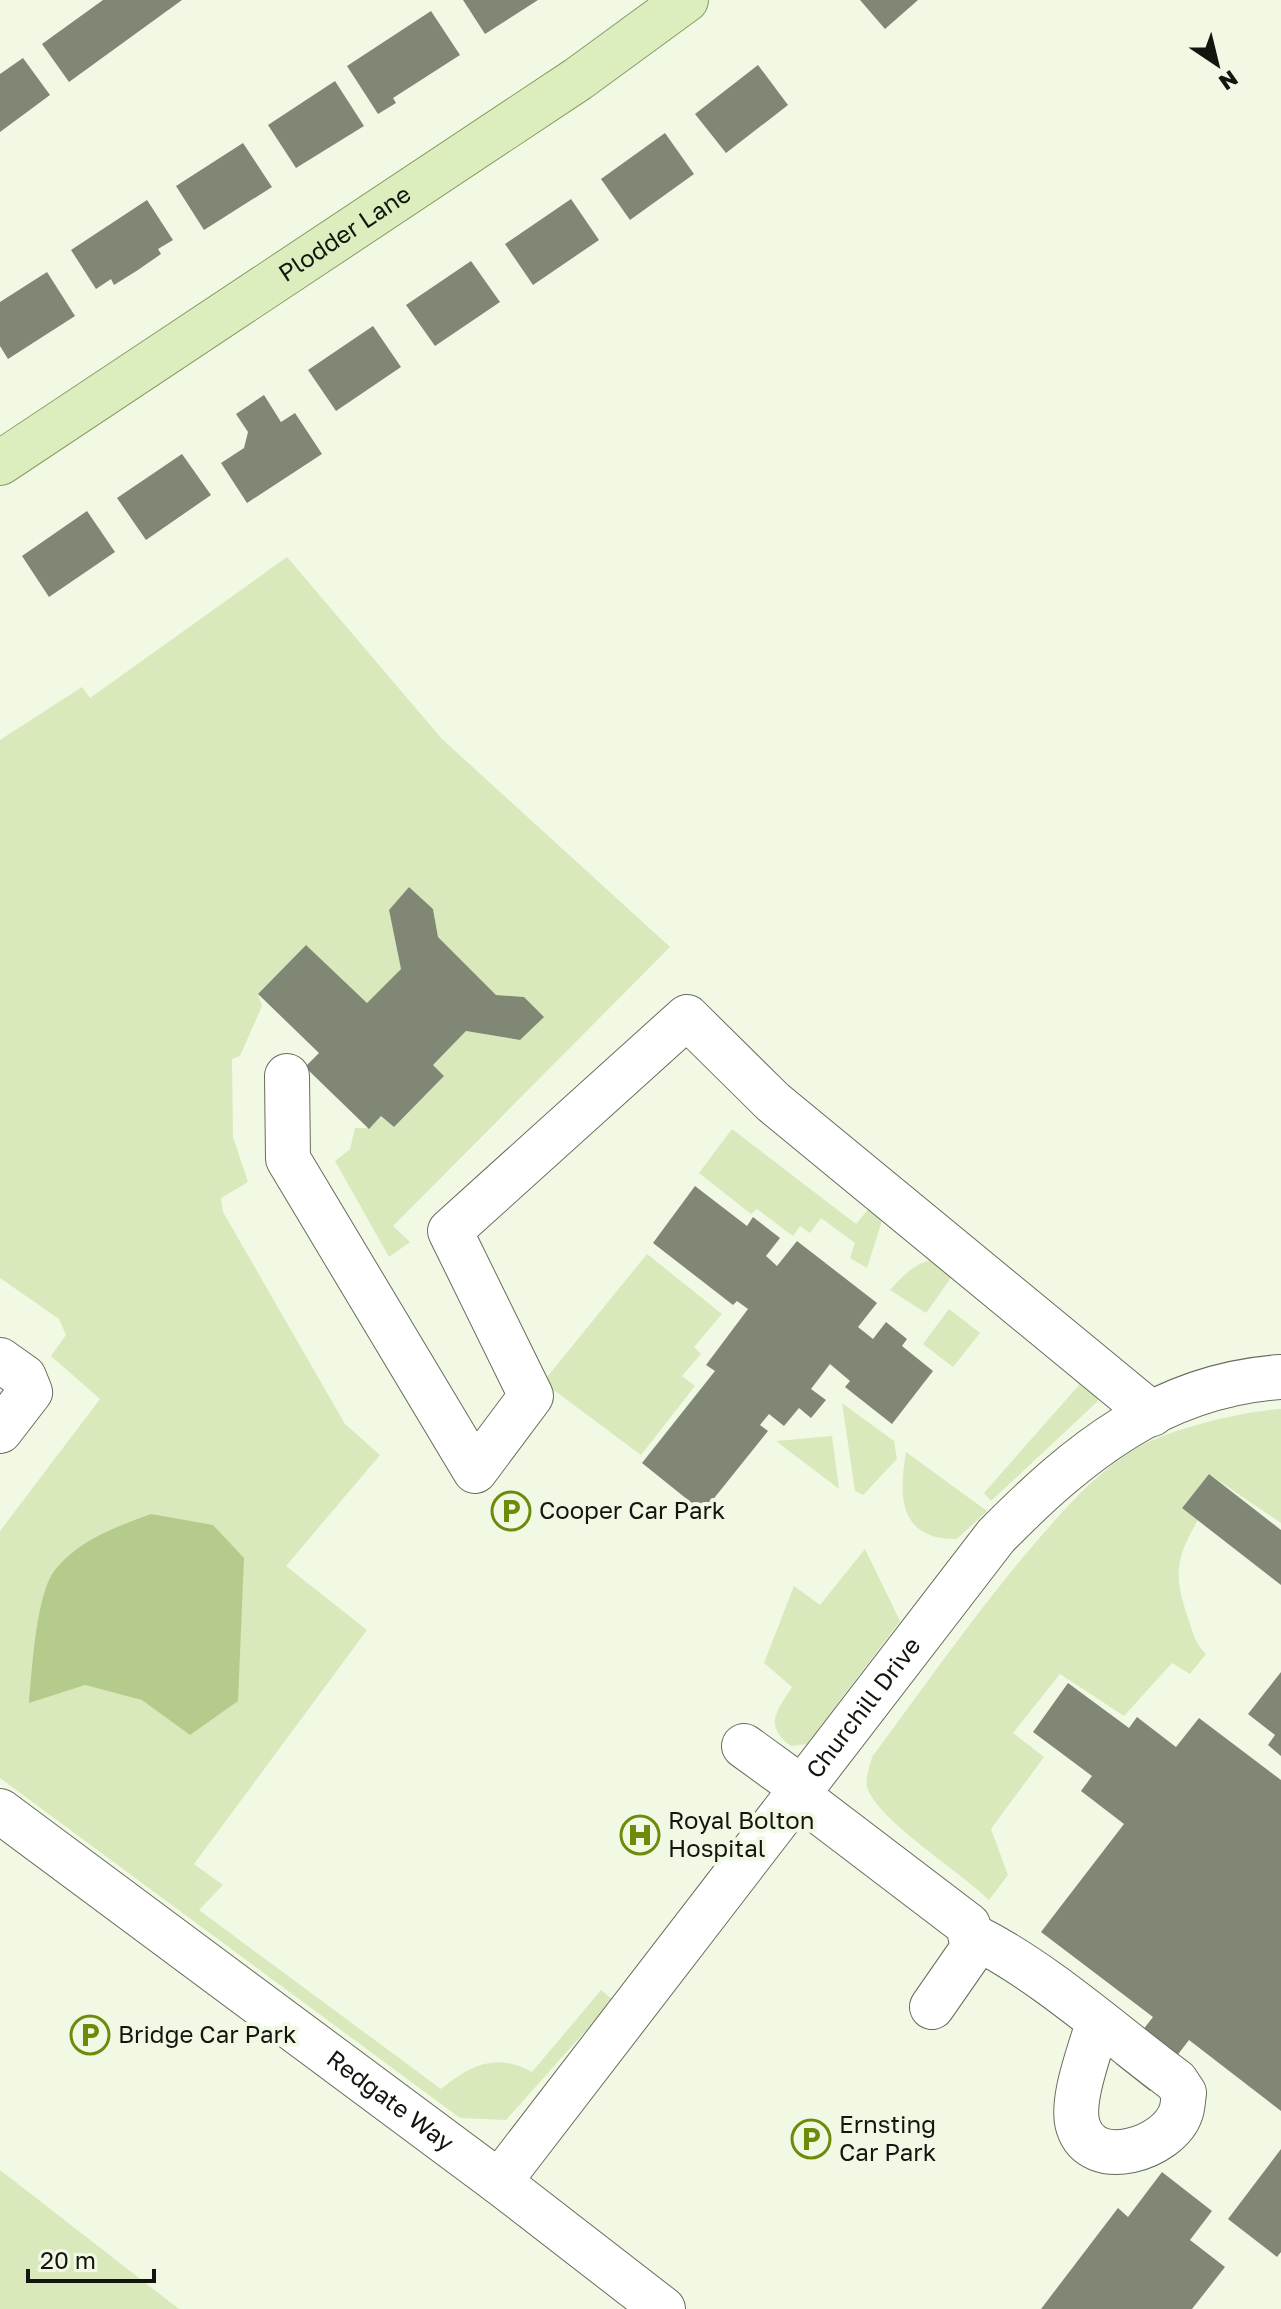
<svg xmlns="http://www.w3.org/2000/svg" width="1281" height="2309" font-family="'Golos Text',sans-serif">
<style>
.green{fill:#d9e9bc}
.water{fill:#b5cb8c}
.building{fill:#808775}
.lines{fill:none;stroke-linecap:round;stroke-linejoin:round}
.minor-casing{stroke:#676d5c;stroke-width:46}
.major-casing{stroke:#889b64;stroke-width:46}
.minor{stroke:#fff;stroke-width:44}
.major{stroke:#ddeebe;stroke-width:44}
.labels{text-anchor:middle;stroke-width:8;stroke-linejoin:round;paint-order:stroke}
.street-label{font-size:24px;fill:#13160f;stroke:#f1f9e5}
.poi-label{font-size:24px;fill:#13160f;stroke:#f1f9e5;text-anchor:start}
</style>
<rect width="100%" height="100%" fill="#f1f9e5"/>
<g class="green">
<path d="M287,557L442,739L670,947L393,1226L410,1242L389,1257L335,1161L350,1149L355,1128H369L381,1116L394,1127L444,1076L433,1065L466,1031L520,1040L543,1017L524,997L496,995L438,937L433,909L409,887L389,910L401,969L367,1003L306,945L258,994L262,1006L240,1056L232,1059L233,1137L248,1182L221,1198L223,1212L345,1424L380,1455L286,1566L367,1630L194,1864L223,1885L199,1910L441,2089C470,2065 496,2052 532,2072L601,1990L613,2000L506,2120L460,2118L0,1778V1531L100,1399L51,1356L66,1335L59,1319L0,1278V740L82,687L90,698Z"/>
<path d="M732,1129L856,1224L876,1200L886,1208L867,1268L850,1258L855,1243L821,1218L810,1233L800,1226L793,1236L757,1209L751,1214L699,1173Z"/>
<path d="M647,1254L722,1314L694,1347L701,1354L682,1376L695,1386L641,1455L543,1382Z"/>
<path d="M939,1258L958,1268L926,1313L890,1290C905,1273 916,1262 939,1258Z"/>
<path d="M949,1309L980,1333L953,1367L923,1344Z"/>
<path d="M1063,1366L1097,1386L1098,1401L991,1501L984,1493L1079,1385Z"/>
<path d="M842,1403L894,1441L897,1459L863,1495L855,1491Z"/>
<path d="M1281,1409V1523L1209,1474L1182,1507L1198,1520C1174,1561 1174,1577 1189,1621C1193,1634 1196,1644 1206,1654L1190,1674L1172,1663L1124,1716L1060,1674L1013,1733L1044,1757L991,1829L1008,1875L989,1900C961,1872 877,1820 867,1787C865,1778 870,1766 872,1757C924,1687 974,1615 1030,1549C1061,1513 1094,1474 1135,1449C1168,1429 1243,1411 1281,1409Z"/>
<path d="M832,1436L839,1489L776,1441Z"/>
<path d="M906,1452L987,1511L957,1539C900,1540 898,1498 906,1452Z"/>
<path d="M865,1549L900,1621L807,1744L791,1746C763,1725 777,1711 792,1687L764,1663L794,1586L820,1605Z"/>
<path d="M0,2170L179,2309H0Z"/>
</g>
<path class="water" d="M151,1514L213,1525L244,1558L238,1701L190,1735L142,1700L85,1685L29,1703C32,1672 36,1593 55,1570C79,1540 116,1527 151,1514Z"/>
<g class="building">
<path d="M103,0H182L69,82L42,44Z"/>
<path d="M463,0H538L485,34Z"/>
<path d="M860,0H918L885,29Z"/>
<path d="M431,11L460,55L393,98L396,103L378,114L347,66Z"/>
<path d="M23,58L50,95L0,132V74Z"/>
<path d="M758,65L788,105L726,153L695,114Z"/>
<path d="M335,81L364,126L296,168L268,125Z"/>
<path d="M665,133L694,174L630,220L601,179Z"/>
<path d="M243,143L272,187L204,230L176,186Z"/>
<path d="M571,199L599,240L533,285L505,244Z"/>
<path d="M147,200L173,240L158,249L161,254L138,270L114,285L111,279L96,289L71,250Z"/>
<path d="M471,261L500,302L435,346L406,305Z"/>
<path d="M47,272L75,316L8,359L0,346V302Z"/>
<path d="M373,326L401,367L336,411L308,370Z"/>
<path d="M264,395L281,422L295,413L322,454L247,503L221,463L244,448L248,432L236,414Z"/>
<path d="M182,454L211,495L146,540L117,498Z"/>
<path d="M87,511L115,552L49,597L22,556Z"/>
<path d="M409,887L433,909L438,937L496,995L524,997L544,1017L520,1040L466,1031L433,1065L444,1076L394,1127L381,1116L369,1129L305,1067L319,1053L258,994L306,945L367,1003L401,969L389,910Z"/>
<path d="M695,1186L747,1226L753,1217L780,1238L766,1256L777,1266L797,1241L877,1303L858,1327L873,1339L886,1322L907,1339L902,1346L933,1371L892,1424L845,1387L850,1381L830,1364L811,1389L826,1400L811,1418L799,1408L784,1426L769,1414L760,1425L768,1431L703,1512L642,1463L715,1371L706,1365L748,1309L737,1301L733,1305L653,1243Z"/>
<path d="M1209,1474L1281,1530V1585L1182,1508Z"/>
<path d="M1281,1672V1756L1268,1745L1275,1735L1248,1714Z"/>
<path d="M1068,1683L1129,1728L1137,1717L1176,1747L1199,1718L1281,1780V2111L1189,2040L1150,2091L1116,2064L1153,2017L1041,1932L1124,1824L1081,1791L1092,1776L1033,1732Z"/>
<path d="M1281,2149V2252L1277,2257L1228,2219Z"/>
<path d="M1162,2172L1212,2211L1190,2240L1225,2267L1192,2309H1041L1118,2208L1128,2217Z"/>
</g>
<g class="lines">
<g class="minor-casing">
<g id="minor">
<path d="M287,1076L288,1159L475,1471L531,1396L450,1231L687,1017L773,1102L1152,1414"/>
<path d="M0,1360L24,1377L30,1392L0,1431"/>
<path d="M744,1746L802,1788"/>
<path d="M796,1794L968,1925L973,1948L932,2007"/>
<path id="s1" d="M0,1811L499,2182L663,2309"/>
<path d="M973,1936C1046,1973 1110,2032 1176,2081L1184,2093C1183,2099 1183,2106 1181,2112C1169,2149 1092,2173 1078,2126C1070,2100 1091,2049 1098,2022"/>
<path id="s2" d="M499,2182L996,1536C1077,1454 1160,1385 1281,1377"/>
</g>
</g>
<g class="major-casing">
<g id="major">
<path id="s3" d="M0,463L578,79L686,0"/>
</g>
</g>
<use href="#minor" class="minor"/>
<use href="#major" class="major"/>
</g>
<defs>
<g id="parking-ring" transform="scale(2)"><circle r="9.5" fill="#f1f9e5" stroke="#6d8b0a" stroke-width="1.5"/><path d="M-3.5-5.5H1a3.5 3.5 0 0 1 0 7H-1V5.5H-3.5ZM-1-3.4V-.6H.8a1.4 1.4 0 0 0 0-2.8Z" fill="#6d8b0a"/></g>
<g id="hospital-ring" transform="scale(2)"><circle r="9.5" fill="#f1f9e5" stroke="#6d8b0a" stroke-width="1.5"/><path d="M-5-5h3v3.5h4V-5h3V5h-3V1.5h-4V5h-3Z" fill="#6d8b0a"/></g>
</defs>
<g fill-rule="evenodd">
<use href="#parking-ring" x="511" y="1511"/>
<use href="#hospital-ring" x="640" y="1835"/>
<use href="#parking-ring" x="90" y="2035"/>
<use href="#parking-ring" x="811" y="2139"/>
</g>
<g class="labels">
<g class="street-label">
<text dy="8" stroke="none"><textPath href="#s3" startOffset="414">Plodder Lane</textPath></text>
<text dy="8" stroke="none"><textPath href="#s2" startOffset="598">Churchill Drive</textPath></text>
<text dy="8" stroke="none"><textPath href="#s1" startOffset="486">Redgate Way</textPath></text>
</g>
<g class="poi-label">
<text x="539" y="1519">Cooper Car Park</text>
<text x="668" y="1829">Royal Bolton<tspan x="668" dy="28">Hospital</tspan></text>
<text x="118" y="2043">Bridge Car Park</text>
<text x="839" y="2133">Ernsting<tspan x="839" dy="28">Car Park</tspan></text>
</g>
</g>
<g transform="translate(1217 64) rotate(145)" stroke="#f1f9e5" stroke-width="6" paint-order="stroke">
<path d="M0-6L14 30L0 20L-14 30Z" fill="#13160f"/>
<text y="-12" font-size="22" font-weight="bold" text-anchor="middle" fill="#13160f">N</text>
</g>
<path d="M28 2269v12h126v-12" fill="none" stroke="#13160f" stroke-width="4"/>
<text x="40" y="2269" font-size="24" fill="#13160f" stroke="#f1f9e5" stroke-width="6" paint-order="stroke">20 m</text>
</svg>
